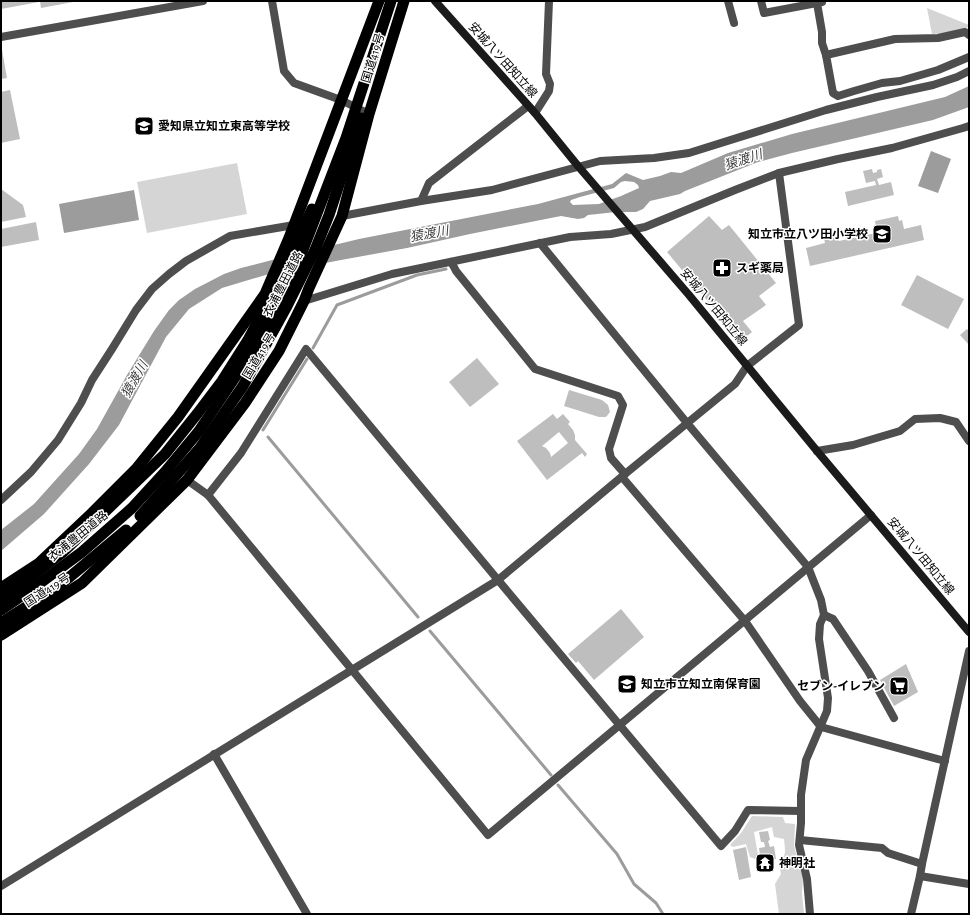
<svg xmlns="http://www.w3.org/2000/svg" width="970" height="915" font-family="'Alegreya Sans','Noto Sans JP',sans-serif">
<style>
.green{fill:#d5d5d5}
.water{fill:#9c9c9c;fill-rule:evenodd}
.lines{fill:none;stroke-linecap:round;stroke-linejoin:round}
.stream{stroke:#9c9c9c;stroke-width:3}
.building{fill:#bebebe;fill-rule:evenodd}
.minor{stroke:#4e4e4e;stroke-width:8}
.tertiary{stroke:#4e4e4e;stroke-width:8}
.secondary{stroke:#1b1b1b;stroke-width:8}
.trunk{stroke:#000;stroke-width:11}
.labels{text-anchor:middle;stroke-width:3;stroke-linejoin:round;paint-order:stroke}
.street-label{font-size:12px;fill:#000;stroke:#fff}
.poi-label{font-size:12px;font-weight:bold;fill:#000;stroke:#fff;text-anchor:start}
.water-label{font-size:13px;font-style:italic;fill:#3d3d3d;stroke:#fff}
</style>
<rect width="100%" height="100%" fill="#fff"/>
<g class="green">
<path d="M927,8L969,25V27L949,33L932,34Z"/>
<path d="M237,163L247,214L147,233L137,182Z"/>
<path d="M752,816L783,817L785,823L795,824L794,846L803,879L802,893L804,914H779L775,884L781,874L779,864C787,855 785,850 784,839L774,837L772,827L754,832L758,855L755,859L750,857L746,844L733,847L730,845L741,833Z"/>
</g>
<g class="water">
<path d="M969,86V107L933,120L792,153L758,162L685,191L680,194L650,201L643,209L636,212H616L588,215L584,218L578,219L561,216L470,234L407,248L341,260L269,274L222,288L189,309L166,337L119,425L89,464L44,514L1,551V530L34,504L79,454L97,429L127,375L154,331L169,310L179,300L195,289L224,274L241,268L276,259L359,239L538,204L612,184L626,173L643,180L660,176L671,172L681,173L728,153L792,134L945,97ZM625,181L634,182L638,185L639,188L621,196L599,204L573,205L570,202L571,200L580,197L614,188L621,182Z"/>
<path d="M931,151L951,159L938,193L918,186Z"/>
<path d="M134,190L139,220L64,233L59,204Z"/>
</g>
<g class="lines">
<g class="stream">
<path d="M313,348L337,305L417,275L446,269"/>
<path d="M263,430L307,359"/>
<path d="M268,437L418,617"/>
<path d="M430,631L551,775"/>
<path d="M558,785L617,854L634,884L656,903L663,914"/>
</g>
</g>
<g class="building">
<path d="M1,1H39V2L1,9Z"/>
<path d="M40,1H73V2L41,8Z"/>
<path d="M1,50H2L7,78L1,79Z"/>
<path d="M10,90L20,139L1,143V92Z"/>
<path d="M872,169L873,173L877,172V170L881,169L883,177L877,179L879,185L891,182L894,195L848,206L845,192L876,185L875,181L866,183L863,171Z"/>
<path d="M1,189L23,205L26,217L1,222Z"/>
<path d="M709,216L722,230L729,225L776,283L759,296L766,305L743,321L752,332L741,341L667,252Z"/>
<path d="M898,216L899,221L902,220L904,229L921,225L924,240L810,266L806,248L825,243L823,234L837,231L839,241L885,231L884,226L876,228L875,221Z"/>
<path d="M36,222L39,240L1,247V229Z"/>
<path d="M917,275L964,299L948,329L901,305Z"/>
<path d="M967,329L969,331V345L960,335Z"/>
<path d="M477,358L499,384L470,407L449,382Z"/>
<path d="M569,390L602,400L608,405L610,412L606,417H599L564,406Z"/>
<path d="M553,414L557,419L563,414L570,422L568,424L573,430L575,435V440L587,454L585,457L582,453L547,480L517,441ZM559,432L568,443L551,457L550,453L546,448L542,446Z"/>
<path d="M621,609L644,637L594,680L578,661L576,663L568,654Z"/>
<path d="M906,664L918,692L894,706L880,680Z"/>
<path d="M768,831L770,840L768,841L770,847L774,846L776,859L761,862L759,848L765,847L764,842H761L759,832Z"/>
<path d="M746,847L751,877L739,880L733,850Z"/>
</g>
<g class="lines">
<g class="minor">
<path d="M728,1L734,23"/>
<path d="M761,1L764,13L822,2"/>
<path d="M817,3L822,32V43L826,55L833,93L838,96L854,91L882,83L900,81L938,70L969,57"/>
<path d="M826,55L895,39L938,38L965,32L969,35"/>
<path d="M535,113L549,91L550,84L546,74L549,1"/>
<path d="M421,201L492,190L600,161L654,158L689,153L826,110L877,97L933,85L957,77L969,71"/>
<path d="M342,216L421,201L429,183L528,106"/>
<path d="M540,243L687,423L808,567L821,600L824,615L820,624L819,639L828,698L827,711L806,760L801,795V823L799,845L807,879L810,914"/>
<path d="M451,262L454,267L456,271L535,369L618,396L623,405L609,449L611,458L625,474"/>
<path d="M304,301L392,274L570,237L611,234L645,227L735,190L779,173L838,159L892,148L963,128L969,126"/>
<path d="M817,451L853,445L900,431L915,419L940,418L956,422L969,441"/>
<path d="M622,477L745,621L800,701L821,727L945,761"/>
<path d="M187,480L208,495L488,835L871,515"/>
<path d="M208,495L241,453L306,349L498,580L721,846L735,831L748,810L801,811"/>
<path d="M1,500L31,472L58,440L81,403L92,380L112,349L136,310L152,289L169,274L186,261L230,236L294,225"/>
<path d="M824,615L833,619L868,671L894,718"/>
<path d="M800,840L882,848L888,853L922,864"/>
<path d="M920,876L969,884"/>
<path d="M1,886L498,580L625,474L735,384L747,366L799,325L779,173"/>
</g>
<g class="tertiary">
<path d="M272,1L284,71L294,83L341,100L369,114"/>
<path d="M1,37L203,1"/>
<path d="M214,754L307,914"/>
<path d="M911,914L920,876L922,864L969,651"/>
</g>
<path class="secondary" d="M435,1L535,113L578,166L689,295L817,451L969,632"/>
<g class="trunk">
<path d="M140,516L200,448L243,386L287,306L315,250L329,215L361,118"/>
<path d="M1,588L39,563L92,513L136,469L178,417L234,338L265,294L289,238L379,1"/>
<path d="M1,600L62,553L165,454L197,414L222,381L248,340L278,283L312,209"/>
<path d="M1,610L36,586L82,552L132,508L165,472L199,431L242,367L268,324L294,273L346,138L391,1"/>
<path d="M1,623L60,585L126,530"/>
<path d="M1,635L82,583L187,480L245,403L279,351L304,301L309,288L342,216L369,114L404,1"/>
</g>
</g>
<defs>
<g id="school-square" transform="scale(1)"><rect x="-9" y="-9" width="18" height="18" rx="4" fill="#000" stroke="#fff"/><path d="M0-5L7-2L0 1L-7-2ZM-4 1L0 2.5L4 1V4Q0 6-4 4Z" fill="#fff"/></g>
<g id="pharmacy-square" transform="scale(1)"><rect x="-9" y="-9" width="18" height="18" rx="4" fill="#000" stroke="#fff"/><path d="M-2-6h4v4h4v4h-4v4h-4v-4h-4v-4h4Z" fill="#fff"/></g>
<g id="supermarket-square" transform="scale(1)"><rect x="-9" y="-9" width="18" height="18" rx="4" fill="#000" stroke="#fff"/><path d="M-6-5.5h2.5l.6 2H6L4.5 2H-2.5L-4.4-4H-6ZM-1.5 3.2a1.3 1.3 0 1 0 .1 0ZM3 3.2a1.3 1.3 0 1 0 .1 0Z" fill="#fff"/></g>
<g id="temple-square" transform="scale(1)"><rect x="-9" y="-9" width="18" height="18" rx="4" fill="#000" stroke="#fff"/><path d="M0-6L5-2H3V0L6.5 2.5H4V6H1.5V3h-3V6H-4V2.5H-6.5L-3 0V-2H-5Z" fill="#fff"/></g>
</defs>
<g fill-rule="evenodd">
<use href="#school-square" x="144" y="126"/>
<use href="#school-square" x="882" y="234"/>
<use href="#pharmacy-square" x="722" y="268"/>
<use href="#school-square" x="627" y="684"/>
<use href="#supermarket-square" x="899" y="686"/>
<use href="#temple-square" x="765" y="863"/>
</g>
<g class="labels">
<g class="street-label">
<text transform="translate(373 58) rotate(-73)" y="4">国道419号</text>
<text transform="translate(503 60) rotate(48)" y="4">安城八ツ田知立線</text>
<text transform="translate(283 284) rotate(-63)" y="4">衣浦豊田道路</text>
<text transform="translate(714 307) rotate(50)" y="4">安城八ツ田知立線</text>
<text transform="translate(259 356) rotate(-59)" y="4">国道419号</text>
<text transform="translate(78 536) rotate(-39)" y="4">衣浦豊田道路</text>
<text transform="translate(921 556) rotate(50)" y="4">安城八ツ田知立線</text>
<text transform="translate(47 590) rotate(-33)" y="4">国道419号</text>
</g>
<g class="poi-label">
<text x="158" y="130">愛知県立知立東高等学校</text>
<text x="868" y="238" text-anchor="end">知立市立八ツ田小学校</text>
<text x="736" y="272">スギ薬局</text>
<text x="641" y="688">知立市立知立南保育園</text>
<text x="885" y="690" text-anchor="end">セブン-イレブン</text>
<text x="779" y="867">神明社</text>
</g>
<g class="water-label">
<text transform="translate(743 159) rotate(-18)" y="5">猿渡川</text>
<text transform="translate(429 233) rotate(-10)" y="5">猿渡川</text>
<text transform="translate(134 379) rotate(-60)" y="5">猿渡川</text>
</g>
</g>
<rect width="970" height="915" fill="none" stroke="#000000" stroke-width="4"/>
</svg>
